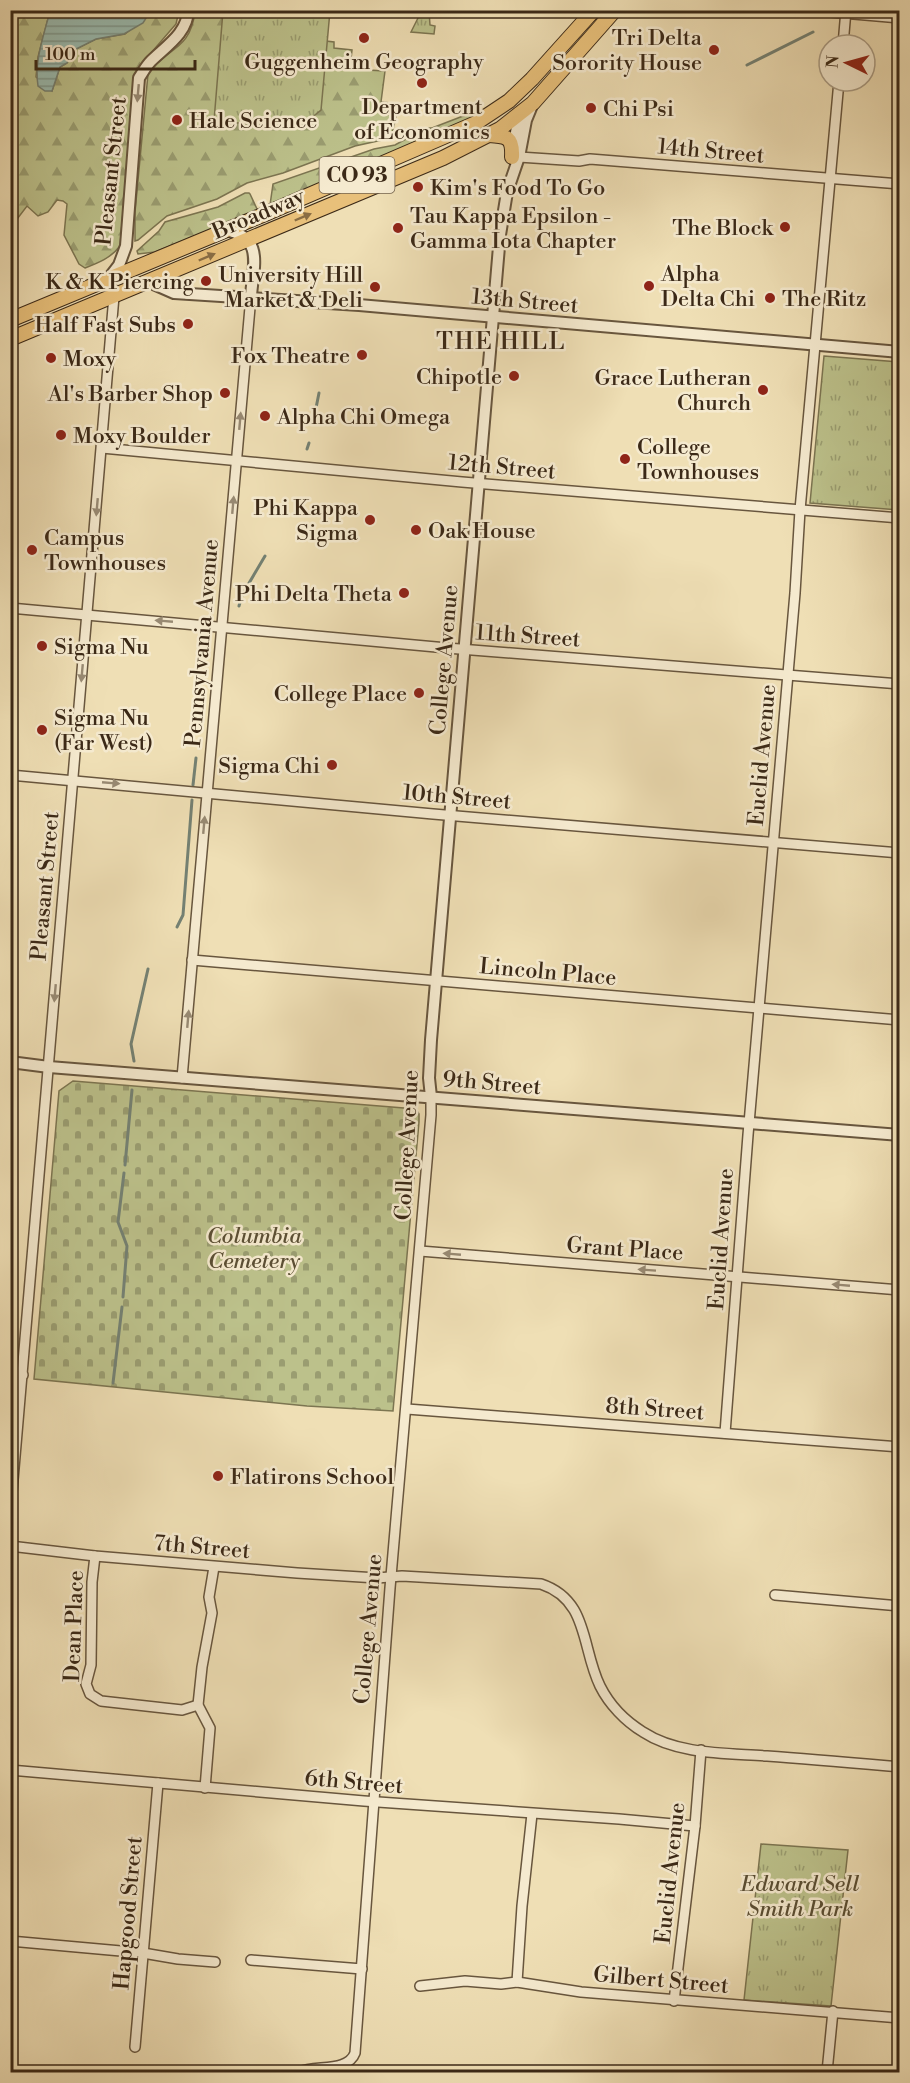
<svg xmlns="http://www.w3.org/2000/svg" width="910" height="2083" font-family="'Libre Bodoni',serif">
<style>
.forest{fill:url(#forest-firs);stroke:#7c7551;stroke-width:1.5}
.cemetery{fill:url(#cemetery-stones);stroke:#7c7551;stroke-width:1.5}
.park{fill:url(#park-tufts);stroke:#7c7551;stroke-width:1.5}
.water{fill:url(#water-rules);stroke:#748173;stroke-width:1.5}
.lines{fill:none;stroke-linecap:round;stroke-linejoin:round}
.stream{stroke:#748173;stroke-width:3}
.minor-casing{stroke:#68563e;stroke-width:12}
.tertiary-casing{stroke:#68563e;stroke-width:14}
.primary-casing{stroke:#3b2917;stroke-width:16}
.minor{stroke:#f5eacf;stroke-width:9}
.tertiary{stroke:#f5eacf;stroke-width:10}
.primary{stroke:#e8c07a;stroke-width:14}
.oneway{fill:#988a73}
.oneway2{fill:#896d44}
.poi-dot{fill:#8f2418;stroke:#f5eacf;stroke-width:2}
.labels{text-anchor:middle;stroke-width:5;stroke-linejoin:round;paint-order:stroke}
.shield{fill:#f5eacf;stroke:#73634e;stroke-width:1.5}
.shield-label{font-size:21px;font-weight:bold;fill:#3b2917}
.poi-label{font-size:22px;fill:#3b2917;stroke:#f5eacf;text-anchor:start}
.street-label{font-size:22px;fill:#3b2917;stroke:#f5eacf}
.park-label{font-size:22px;font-style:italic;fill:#5b4f34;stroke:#f5eacf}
.neighbourhood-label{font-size:24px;letter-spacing:1.5px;fill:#3b2917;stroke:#f5eacf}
</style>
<defs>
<pattern id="forest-firs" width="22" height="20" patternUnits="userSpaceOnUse" patternTransform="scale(1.5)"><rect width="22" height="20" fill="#bcc18b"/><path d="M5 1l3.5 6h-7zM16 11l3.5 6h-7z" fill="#9a9d71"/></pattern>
<pattern id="cemetery-stones" width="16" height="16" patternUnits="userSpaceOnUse" patternTransform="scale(1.5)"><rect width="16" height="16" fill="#bcc18b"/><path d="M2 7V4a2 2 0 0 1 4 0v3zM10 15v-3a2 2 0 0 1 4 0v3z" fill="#9a9d71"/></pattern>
<pattern id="park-tufts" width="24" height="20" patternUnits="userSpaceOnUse" patternTransform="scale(1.5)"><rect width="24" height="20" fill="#bcc18b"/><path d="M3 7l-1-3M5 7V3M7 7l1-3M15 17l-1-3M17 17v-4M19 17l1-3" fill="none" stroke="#9a9d71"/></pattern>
<pattern id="water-rules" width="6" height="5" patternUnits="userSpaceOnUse" patternTransform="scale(1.5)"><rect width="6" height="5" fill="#9abcb1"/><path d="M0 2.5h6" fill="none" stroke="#7f998f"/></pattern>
</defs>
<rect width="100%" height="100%" fill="#efdfb5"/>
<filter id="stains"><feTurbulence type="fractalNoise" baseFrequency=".00333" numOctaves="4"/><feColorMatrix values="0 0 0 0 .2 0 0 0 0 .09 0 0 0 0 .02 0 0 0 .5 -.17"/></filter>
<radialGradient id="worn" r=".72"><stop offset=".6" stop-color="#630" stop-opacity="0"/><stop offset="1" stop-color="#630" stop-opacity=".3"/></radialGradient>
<g class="forest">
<path d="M11,11H50L38,57L36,77L52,91L60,67L67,63L74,50L96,39L125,34L148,15L143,11H179L176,24L144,61L131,123L120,246C111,258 98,263 85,268L79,264L64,235L67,204L63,201L57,200L48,212L38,216L27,206L11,227Z"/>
<path d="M195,11H328L326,41L334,42V48L352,50L350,69L385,71L381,102L399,104L391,138L355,146L283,173L247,183L217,199L167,216L138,240L135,241V212L148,74C165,48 191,51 195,11Z"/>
<path d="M471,113L474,117L270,205L273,184L374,149L395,145L426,128H432Z"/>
<path d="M245,193H249L250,194L257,209L256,211L155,252L138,254L137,251L159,231L165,222L218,207Z"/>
</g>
<path class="cemetery" d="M73,1081L416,1109L419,1114V1122L393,1411L307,1406L34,1379L59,1091Z"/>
<g class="park">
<path d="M422,10L429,11L430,25L435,26L434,34L411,32Z"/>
<path d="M223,11H330L321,110L299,128L214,121Z"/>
<path d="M824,356L899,362V510L810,503Z"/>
<path d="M761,1844L848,1850L831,2006L744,2000Z"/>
</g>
<path class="water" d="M143,10L148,15L143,23L124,34L96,39L74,50L67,63L60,67L52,91H45L38,86C34,61 44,35 50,11Z"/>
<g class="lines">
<g class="stream">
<path d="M747,65L813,32"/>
<path d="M313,423L319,393"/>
<path d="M307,449L309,443"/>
<path d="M239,606L242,595L265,556"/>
<path d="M193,785L196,758"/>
<path d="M177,927L183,915L192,800"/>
<path d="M134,1061L131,1044L148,969"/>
<path d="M125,1165L132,1090"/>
<path d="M123,1297L127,1246L118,1222L124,1173"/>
<path d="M113,1383L122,1307"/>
</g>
<g class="minor-casing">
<g id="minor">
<path d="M807,10L900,18"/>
<path d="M843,45L846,10"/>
<path d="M519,157L579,161L590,159L900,184"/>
<path d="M102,448L462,482L900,518"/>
<path d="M10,608L447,648L900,684"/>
<path d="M10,775L433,814L900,853"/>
<path d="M192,960L900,1020"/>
<path d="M182,1078L251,296"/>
<path d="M420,1251L900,1290"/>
<path d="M10,1374L23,1375"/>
<path d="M407,1409L900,1447"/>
<path d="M725,1433L748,1135L795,593L800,510L839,81"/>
<path d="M10,1515L114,296"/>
<path d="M10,1546L95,1556L297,1573L377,1578L402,1576L541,1584C589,1600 581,1647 600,1686C609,1704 625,1721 643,1732C678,1755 727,1753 767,1756C811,1759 855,1763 900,1767"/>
<path d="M95,1556L92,1582L91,1665L86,1684L90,1694L101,1701L182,1710L198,1705"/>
<path d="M775,1595L900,1606"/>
<path d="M10,1770L364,1801L619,1819L695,1826"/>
<path d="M205,1788L210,1728L198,1705L202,1667L212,1613L209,1597L214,1567"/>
<path d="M10,1941L143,1953L178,1959L215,1962"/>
<path d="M251,1960L362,1969"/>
<path d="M517,1982L522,1906L532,1814"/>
<path d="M420,1986L465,1981L501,1984L517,1982L581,1992L900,2018"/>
<path d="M674,2001L695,1826L701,1750"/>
<path d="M135,2047L158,1783"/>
<path d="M299,2072C317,2065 348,2072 355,2053L390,1588L431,1115V1097"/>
<path d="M827,2072L833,2011"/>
</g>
</g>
<g class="tertiary-casing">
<g id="tertiary">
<path d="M513,151L519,114"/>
<path d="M225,230C265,237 253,266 251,296"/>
<path d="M109,278L119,265L126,246L139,78C143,72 146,66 151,61C165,47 188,33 188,10"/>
<path d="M149,282L174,293L359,305L900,352"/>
<path d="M10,1062L49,1067L900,1135"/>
<path d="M431,1097L429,1078L431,1040L500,235L507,192L519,157L526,120L533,103"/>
</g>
</g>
<g class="primary-casing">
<g id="primary">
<path d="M489,135C507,136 513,137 512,157"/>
<path d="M10,320L265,214L476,123L509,101L532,79L594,10"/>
<path d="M10,339L443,158L500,129L533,103L615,10"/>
</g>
</g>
<use href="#minor" class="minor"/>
<use href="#tertiary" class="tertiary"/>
<use href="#primary" class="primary"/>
</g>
<defs><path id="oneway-solid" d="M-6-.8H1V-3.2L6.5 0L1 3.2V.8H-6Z" transform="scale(1.5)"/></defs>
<g class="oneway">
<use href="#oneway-solid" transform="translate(138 93) rotate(95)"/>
<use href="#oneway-solid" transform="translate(240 421) rotate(-85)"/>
<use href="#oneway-solid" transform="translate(233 505) rotate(-85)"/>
<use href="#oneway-solid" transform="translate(97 507) rotate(95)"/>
<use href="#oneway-solid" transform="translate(164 621) rotate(-175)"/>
<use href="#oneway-solid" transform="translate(82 673) rotate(95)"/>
<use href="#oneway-solid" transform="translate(111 783) rotate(5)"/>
<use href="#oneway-solid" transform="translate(204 825) rotate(-85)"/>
<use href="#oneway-solid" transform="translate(55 993) rotate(95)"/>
<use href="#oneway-solid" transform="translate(188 1019) rotate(-85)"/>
<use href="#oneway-solid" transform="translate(452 1254) rotate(-175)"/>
<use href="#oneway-solid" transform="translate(647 1270) rotate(-176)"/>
<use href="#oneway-solid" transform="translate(841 1285) rotate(-175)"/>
</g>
<g class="oneway2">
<use href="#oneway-solid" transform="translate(303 217) rotate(-23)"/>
<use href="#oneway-solid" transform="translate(207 257) rotate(-23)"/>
</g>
<g class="poi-dot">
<circle cx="364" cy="38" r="6"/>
<circle cx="714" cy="50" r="6"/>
<circle cx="422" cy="83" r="6"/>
<circle cx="591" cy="108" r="6"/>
<circle cx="177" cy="120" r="6"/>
<circle cx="418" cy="187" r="6"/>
<circle cx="785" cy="227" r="6"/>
<circle cx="398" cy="228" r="6"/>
<circle cx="206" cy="281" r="6"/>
<circle cx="649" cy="286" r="6"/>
<circle cx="375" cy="287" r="6"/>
<circle cx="770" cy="298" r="6"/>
<circle cx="188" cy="324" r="6"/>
<circle cx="362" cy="355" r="6"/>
<circle cx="51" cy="358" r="6"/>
<circle cx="514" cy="376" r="6"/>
<circle cx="763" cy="390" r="6"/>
<circle cx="225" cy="393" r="6"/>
<circle cx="265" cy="416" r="6"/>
<circle cx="61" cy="435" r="6"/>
<circle cx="625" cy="459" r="6"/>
<circle cx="370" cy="520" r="6"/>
<circle cx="416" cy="530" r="6"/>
<circle cx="32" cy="550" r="6"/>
<circle cx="404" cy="593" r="6"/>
<circle cx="42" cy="646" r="6"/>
<circle cx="419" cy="693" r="6"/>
<circle cx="42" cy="730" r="6"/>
<circle cx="332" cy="765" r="6"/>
<circle cx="218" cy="1476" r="6"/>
</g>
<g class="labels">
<rect class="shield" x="319.5" y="157" width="75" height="36" rx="4.5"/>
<g class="shield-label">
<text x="357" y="182">CO 93</text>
</g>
<g class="poi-label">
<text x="702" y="45" text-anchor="end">Tri Delta<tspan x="702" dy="25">Sorority House</tspan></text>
<text x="364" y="69" text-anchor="middle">Guggenheim Geography</text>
<text x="422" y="114" text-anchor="middle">Department<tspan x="422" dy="25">of Economics</tspan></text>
<text x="603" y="116">Chi Psi</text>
<text x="189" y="128">Hale Science</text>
<text x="430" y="195">Kim's Food To Go</text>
<text x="410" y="223">Tau Kappa Epsilon -<tspan x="410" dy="25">Gamma Iota Chapter</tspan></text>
<text x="773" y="235" text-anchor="end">The Block</text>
<text x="661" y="281">Alpha<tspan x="661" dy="25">Delta Chi</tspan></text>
<text x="363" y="282" text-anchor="end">University Hill<tspan x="363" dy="25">Market &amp; Deli</tspan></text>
<text x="194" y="289" text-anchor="end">K &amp; K Piercing</text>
<text x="782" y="306">The Ritz</text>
<text x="176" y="332" text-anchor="end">Half Fast Subs</text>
<text x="350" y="363" text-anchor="end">Fox Theatre</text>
<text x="63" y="366">Moxy</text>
<text x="502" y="384" text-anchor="end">Chipotle</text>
<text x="751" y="385" text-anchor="end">Grace Lutheran<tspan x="751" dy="25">Church</tspan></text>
<text x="213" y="401" text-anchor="end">Al's Barber Shop</text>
<text x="277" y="424">Alpha Chi Omega</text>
<text x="73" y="443">Moxy Boulder</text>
<text x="637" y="454">College<tspan x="637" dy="25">Townhouses</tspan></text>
<text x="358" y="515" text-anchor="end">Phi Kappa<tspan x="358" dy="25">Sigma</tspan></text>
<text x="428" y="538">Oak House</text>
<text x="44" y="545">Campus<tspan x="44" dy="25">Townhouses</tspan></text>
<text x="392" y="601" text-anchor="end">Phi Delta Theta</text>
<text x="54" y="654">Sigma Nu</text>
<text x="407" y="701" text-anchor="end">College Place</text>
<text x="54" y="725">Sigma Nu<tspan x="54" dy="25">(Far West)</tspan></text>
<text x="320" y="773" text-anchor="end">Sigma Chi</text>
<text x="230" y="1484">Flatirons School</text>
</g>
<g class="street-label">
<text transform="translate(711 150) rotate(5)" y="8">14th Street</text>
<text transform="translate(110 171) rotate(-84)" y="8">Pleasant Street</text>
<text transform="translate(258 213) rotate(-23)" y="8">Broadway</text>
<text transform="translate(525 300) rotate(5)" y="8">13th Street</text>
<text transform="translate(502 466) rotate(5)" y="8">12th Street</text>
<text transform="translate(528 635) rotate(4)" y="8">11th Street</text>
<text transform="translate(201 643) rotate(-85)" y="8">Pennsylvania Avenue</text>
<text transform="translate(443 660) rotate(-85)" y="8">College Avenue</text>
<text transform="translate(761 755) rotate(-85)" y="8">Euclid Avenue</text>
<text transform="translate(457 796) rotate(5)" y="8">10th Street</text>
<text transform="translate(44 886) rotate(-85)" y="8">Pleasant Street</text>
<text transform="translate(548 971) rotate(5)" y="8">Lincoln Place</text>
<text transform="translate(492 1082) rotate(5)" y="8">9th Street</text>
<text transform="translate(406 1145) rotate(-87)" y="8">College Avenue</text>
<text transform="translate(720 1239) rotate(-86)" y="8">Euclid Avenue</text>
<text transform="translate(625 1248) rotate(4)" y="8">Grant Place</text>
<text transform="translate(655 1408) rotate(4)" y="8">8th Street</text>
<text transform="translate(202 1546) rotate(5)" y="8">7th Street</text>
<text transform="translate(73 1626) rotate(-88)" y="8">Dean Place</text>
<text transform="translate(367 1629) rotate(-85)" y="8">College Avenue</text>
<text transform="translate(354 1781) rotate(5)" y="8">6th Street</text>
<text transform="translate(669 1873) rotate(-84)" y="8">Euclid Avenue</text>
<text transform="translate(127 1913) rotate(-85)" y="8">Hapgood Street</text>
<text transform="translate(661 1979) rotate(5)" y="8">Gilbert Street</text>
</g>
<g class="park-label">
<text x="254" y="1243">Columbia<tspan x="254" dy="25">Cemetery</tspan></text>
<text x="800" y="1891">Edward Sell<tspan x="800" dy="25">Smith Park</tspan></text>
</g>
<g class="neighbourhood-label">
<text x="501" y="349">THE HILL</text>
</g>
</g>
<rect width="910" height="2083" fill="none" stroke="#efdfb5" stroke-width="36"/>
<rect x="12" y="12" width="886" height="2059" fill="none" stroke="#3b2917" stroke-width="3"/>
<rect x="18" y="18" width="874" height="2047" fill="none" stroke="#3b2917" stroke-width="1.5"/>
<g transform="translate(847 63) rotate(275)"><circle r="28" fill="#f5eacf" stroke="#ab9d85" stroke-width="1.5"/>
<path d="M0-4.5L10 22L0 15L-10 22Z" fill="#8f2418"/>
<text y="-9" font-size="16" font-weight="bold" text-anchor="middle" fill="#3b2917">N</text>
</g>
<path d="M36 60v9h159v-9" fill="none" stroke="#3b2917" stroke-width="3"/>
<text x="45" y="60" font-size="18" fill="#3b2917" stroke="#f5eacf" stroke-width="4.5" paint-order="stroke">100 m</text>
<rect width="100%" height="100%" filter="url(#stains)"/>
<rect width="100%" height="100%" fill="url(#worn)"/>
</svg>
